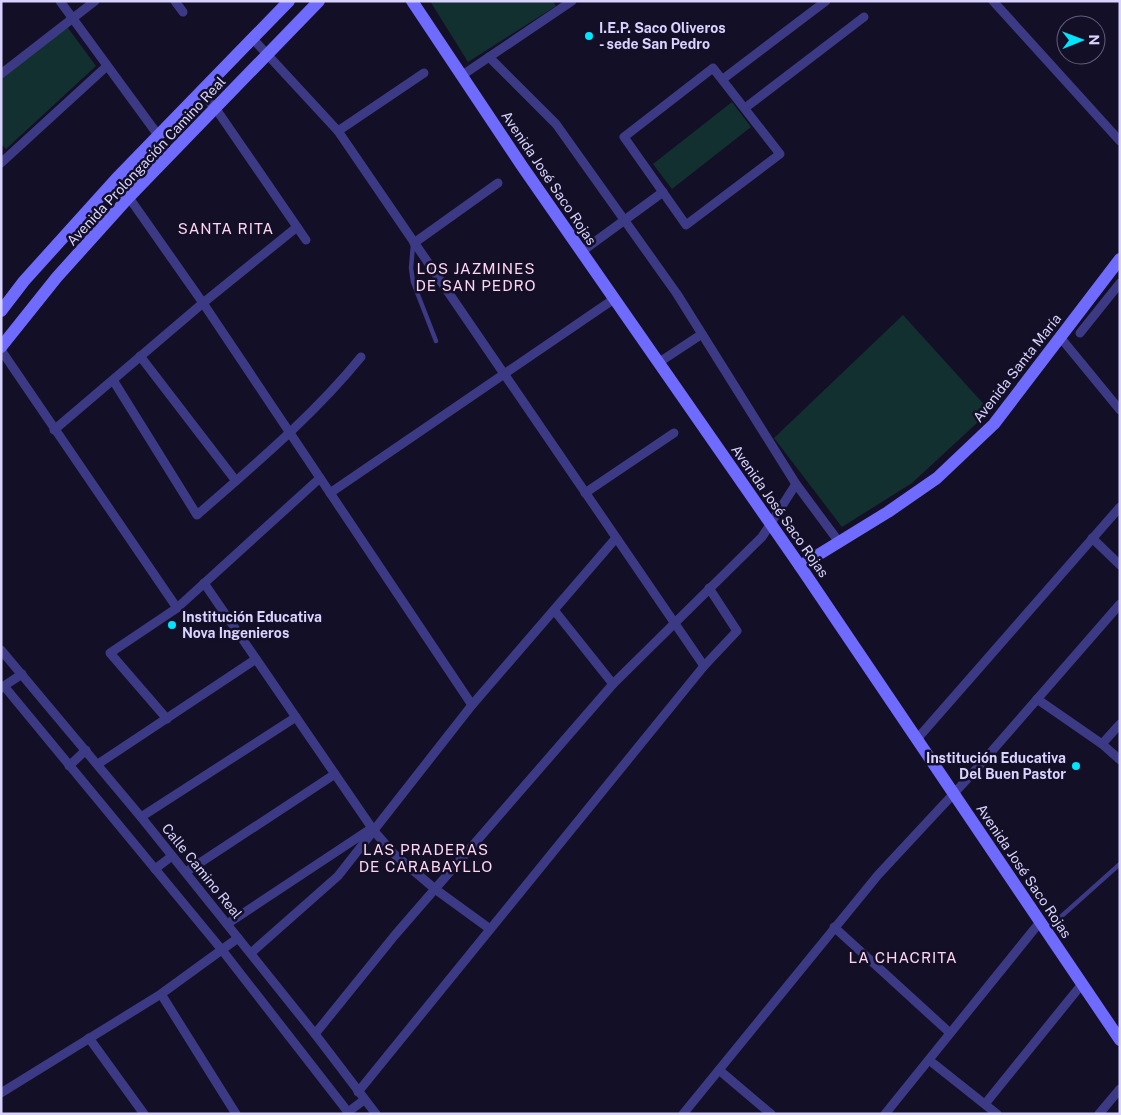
<svg xmlns="http://www.w3.org/2000/svg" width="1121" height="1115" font-family="'Public Sans',sans-serif">
<style>
.green{fill:#12302f}
.lines{fill:none;stroke-linecap:round;stroke-linejoin:round}
.lane{stroke:#3d3a85;stroke-width:4.5}
.street{stroke:#3d3a85;stroke-width:9}
.secondary{stroke:#6f6bff;stroke-width:12}
.poi-dot{fill:#00e5ff;stroke:#130f26;stroke-width:2}
.labels{text-anchor:middle;stroke-width:5;stroke-linejoin:round;paint-order:stroke}
.poi-label{font-size:14px;font-weight:bold;fill:#d9d4ff;stroke:#130f26;text-anchor:start}
.street-label{font-size:14px;fill:#d9d4ff;stroke:#130f26}
.neighbourhood-label{font-size:15px;letter-spacing:1px;fill:#ffd6f0;stroke:#130f26}
</style>
<rect width="100%" height="100%" fill="#130f26"/>
<g class="green">
<path d="M430,1H553L556,6L468,62Z"/>
<path d="M65,24L96,66L6,149L1,144V77Z"/>
<path d="M732,102L751,127L672,189L653,164Z"/>
<path d="M903,315L990,411L912,483L842,527L774,438Z"/>
</g>
<g class="lines">
<g class="lane">
<path d="M413,245L411,268L413,282L436,341"/>
<path d="M1046,930L1120,864"/>
</g>
<g class="street">
<path d="M60,1L158,135"/>
<path d="M175,1L183,12"/>
<path d="M993,1L1120,141"/>
<path d="M253,39L338,131L704,666"/>
<path d="M489,57L556,124L677,294L796,484L839,542"/>
<path d="M713,68L780,154L686,225L624,137Z"/>
<path d="M1,74L95,1"/>
<path d="M461,76L572,1"/>
<path d="M723,79L826,1"/>
<path d="M200,92L216,109L306,240"/>
<path d="M745,108L864,17"/>
<path d="M338,131L424,73"/>
<path d="M1,163L107,66"/>
<path d="M116,179L203,303L472,705"/>
<path d="M414,243L498,183"/>
<path d="M581,252L663,192"/>
<path d="M1080,333L1120,283"/>
<path d="M1060,337L1120,410"/>
<path d="M1,350L177,608"/>
<path d="M140,356L236,481"/>
<path d="M658,363L702,334"/>
<path d="M113,380L197,515C254,465 313,416 361,357"/>
<path d="M54,430L203,303L297,227"/>
<path d="M330,493L614,299"/>
<path d="M585,493L674,433"/>
<path d="M1092,538L1120,565"/>
<path d="M204,583L374,831L394,854L435,889L490,929"/>
<path d="M554,610L613,684"/>
<path d="M1,650L141,817L315,1034L376,1114"/>
<path d="M4,686L222,950L348,1112"/>
<path d="M1,688L22,674"/>
<path d="M1037,699L1102,744L1120,760"/>
<path d="M167,719L110,653L177,608L320,478"/>
<path d="M917,739L1120,507"/>
<path d="M1102,744L1120,724"/>
<path d="M98,764L256,659"/>
<path d="M69,766L86,750"/>
<path d="M141,817L296,717"/>
<path d="M155,869L172,856"/>
<path d="M186,872L335,774"/>
<path d="M227,924L372,828"/>
<path d="M834,927L950,1033"/>
<path d="M251,953L338,876L472,705L616,538"/>
<path d="M161,994L236,1114"/>
<path d="M315,1034L395,935L613,684L762,537L796,484"/>
<path d="M89,1038L144,1114"/>
<path d="M929,1060L997,1114"/>
<path d="M719,1070L771,1114"/>
<path d="M358,1092L704,666L737,631L709,588"/>
<path d="M1,1093L161,994L238,938"/>
<path d="M985,1104L1082,984"/>
<path d="M350,1114L348,1112L364,1100"/>
<path d="M683,1114L878,875L971,775L1120,604"/>
<path d="M885,1114L1040,922"/>
<path d="M1099,1114L1120,1089"/>
</g>
<g class="secondary">
<path d="M412,1L522,166L800,566L1120,1040"/>
<path d="M1,311L24,281L116,179L289,1"/>
<path d="M1,347L57,277L129,197L319,1"/>
<path d="M800,566L888,512L937,478L994,424L1120,259"/>
</g>
</g>
<g class="poi-dot">
<circle cx="589" cy="36" r="5"/>
<circle cx="172" cy="625" r="5"/>
<circle cx="1076" cy="766" r="5"/>
</g>
<g class="labels">
<g class="poi-label">
<text x="599" y="33">I.E.P. Saco Oliveros<tspan x="599" dy="16">- sede San Pedro</tspan></text>
<text x="182" y="622">Institución Educativa<tspan x="182" dy="16">Nova Ingenieros</tspan></text>
<text x="1066" y="763" text-anchor="end">Institución Educativa<tspan x="1066" dy="16">Del Buen Pastor</tspan></text>
</g>
<g class="street-label">
<text transform="translate(146 161) rotate(-47)" y="5">Avenida Prolongación Camino Real</text>
<text transform="translate(549 178) rotate(56)" y="5">Avenida José Saco Rojas</text>
<text transform="translate(1017 368) rotate(-52)" y="5">Avenida Santa María</text>
<text transform="translate(780 511) rotate(55)" y="5">Avenida José Saco Rojas</text>
<text transform="translate(202 871) rotate(51)" y="5">Calle Camino Real</text>
<text transform="translate(1024 871) rotate(56)" y="5">Avenida José Saco Rojas</text>
</g>
<g class="neighbourhood-label">
<text x="226" y="234">SANTA RITA</text>
<text x="476" y="274">LOS JAZMINES<tspan x="476" dy="17">DE SAN PEDRO</tspan></text>
<text x="426" y="855">LAS PRADERAS<tspan x="426" dy="17">DE CARABAYLLO</tspan></text>
<text x="903" y="963">LA CHACRITA</text>
</g>
</g>
<rect width="1121" height="1115" fill="none" stroke="#d9d4ff" stroke-width="5"/>
<g transform="translate(1081 40) rotate(89)"><circle r="24" fill="#130f26" stroke="#625e7d"/>
<path d="M0-4L9 19L0 12L-9 19Z" fill="#00e5ff"/>
<text y="-8" font-size="14" font-weight="bold" text-anchor="middle" fill="#d9d4ff">N</text>
</g>
</svg>
